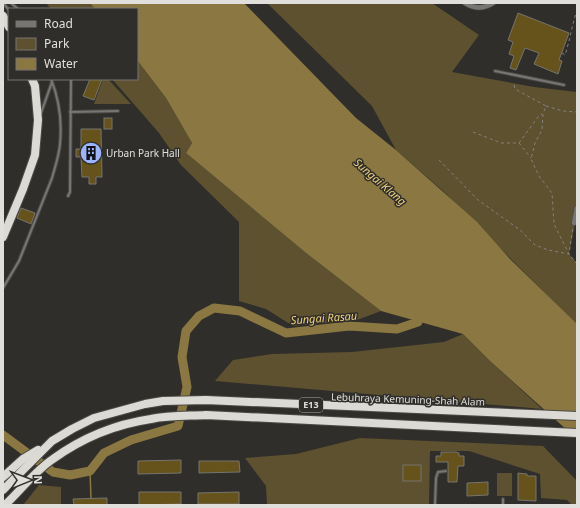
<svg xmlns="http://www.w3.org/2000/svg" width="580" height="508" font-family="'Noto Sans',sans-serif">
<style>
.green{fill:#5d5130}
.water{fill:#8b7741}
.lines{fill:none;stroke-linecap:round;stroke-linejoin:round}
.stream{stroke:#8b7741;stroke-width:1.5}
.river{stroke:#8b7741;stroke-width:9}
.building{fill:#66531b;stroke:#76746f}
.service-casing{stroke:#4c4a46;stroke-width:4}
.minor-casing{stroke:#4c4a46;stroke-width:6}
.motorway-casing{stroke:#4c4a46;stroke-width:10}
.path{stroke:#84827f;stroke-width:1;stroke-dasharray:3 3;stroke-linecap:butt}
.service{stroke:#777674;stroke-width:2}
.minor{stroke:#777674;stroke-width:4.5}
.motorway{stroke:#dcdad4;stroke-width:8}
.labels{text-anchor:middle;stroke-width:3;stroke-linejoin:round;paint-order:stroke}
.shield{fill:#302e2a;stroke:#abaaa7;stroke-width:1}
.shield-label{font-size:9px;font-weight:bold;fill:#e0dfdc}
.poi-label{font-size:10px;fill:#e0dfdc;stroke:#302e2a;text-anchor:start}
.street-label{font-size:10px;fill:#e0dfdc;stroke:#302e2a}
.water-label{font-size:11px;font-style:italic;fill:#eed07e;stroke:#302e2a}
</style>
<rect width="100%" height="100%" fill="#302e2a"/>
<g class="green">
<path d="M46,3H90L95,9H51Z"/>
<path d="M267,3H432L479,35L452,72L534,87L577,92V214L569,254L577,263V325L442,190L396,150L372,106Z"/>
<path d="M137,60L166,98L192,143L186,153L306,253L381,311L357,320L293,326L266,309L239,301V222L181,165L159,133L112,79H137Z"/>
<path d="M103,79H108L131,104H94Z"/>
<path d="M463,334L490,361L542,409L215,381L233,360L272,354L352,352L444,342Z"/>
<path d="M360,438L543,446L577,481V505H572L567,500L541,498L540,474L469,451H430L429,505H267L266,486L245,458L296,454Z"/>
<rect x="497" y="473" width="15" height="23"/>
<path d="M39,485L61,487V505H23Z"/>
</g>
<path class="water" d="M90,3H244L356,118L396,150L477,222L510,259L577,324V439L490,361L463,334L381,311L306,253L186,153L192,143L166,98L137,60V9H95Z"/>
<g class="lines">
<path class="stream" d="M90,471L91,499"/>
<path class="river" d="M3,435L53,472L70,475L90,471L104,453L131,440L178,426L187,387L182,357L186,331L199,316L214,308L240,311L286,333L349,326L397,329L418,322L422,311"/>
</g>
<g class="building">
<path d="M518,13L569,33L559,60L562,61L558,74L534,64L539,53L525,48L516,70L510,68L514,56L509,54L513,42L508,40Z"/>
<path d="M90,79H102L94,100L83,96Z"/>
<rect x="104" y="118" width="8" height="11"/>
<path d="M81,129H101L102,177H96V184H89V177H82L81,157H76V149H81Z"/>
<path d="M21,208L35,213L31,224L17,218Z"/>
<path d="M441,452H456L459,453V456H464V466H458L457,482H448V462H436V456H441Z"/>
<path d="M181,460V473L138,474V461Z"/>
<path d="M199,461H239L240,472L199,473Z"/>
<rect x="403" y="465" width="18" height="16"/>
<path d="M518,473L527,474V476H536V501L518,500Z"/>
<path d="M488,482V495L467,496V483Z"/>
<path d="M139,492H181V504L139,505Z"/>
<path d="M239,492V504H198V493Z"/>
<path d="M107,498V505H74L73,499Z"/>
</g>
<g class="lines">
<g class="service-casing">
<g id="service">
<path d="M3,3L9,10"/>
<path d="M11,3L18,9"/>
<path d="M495,71L564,85"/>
<path d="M70,112L118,111"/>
<path d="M41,113L52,82"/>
<path d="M68,196L70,192L71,79"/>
<path d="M3,288L19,261L52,178C55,167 59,156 60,144C62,123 59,99 51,79"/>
<path d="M503,499V505"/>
<path d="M435,505L436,478L438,472L446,471"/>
</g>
</g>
<g class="minor-casing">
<g id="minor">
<path d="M465,3C475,9 483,9 493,3"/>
<path d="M574,223L577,208"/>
</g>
</g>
<g class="motorway-casing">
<g id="motorway">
<path d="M3,16L9,27"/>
<path d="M3,237L23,189L35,155L38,120L35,86L32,79"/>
<path d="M3,477L23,459L38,450"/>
<path d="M3,490L52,441L72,429L94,418L145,404L163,401L206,400L577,416"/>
<path d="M5,505C21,490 35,471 53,459C82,438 117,424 151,419C169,415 188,416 206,415L577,433"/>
</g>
</g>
<g class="path">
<path d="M562,53L565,55C570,40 572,25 577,10"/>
<path d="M514,85L515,89L546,106L543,114L542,130L535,143L531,159L539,176L552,193L554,224L569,254L577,264"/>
<path d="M546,106L563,111L577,112"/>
<path d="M473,132L501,143H519L538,117L542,114"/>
<path d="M519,143L531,158"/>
<path d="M439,160L478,200L520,230L535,245L548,250L569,254L573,227"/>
</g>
<use href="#service" class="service"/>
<use href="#minor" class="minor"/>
<use href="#motorway" class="motorway"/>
</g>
<defs>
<g id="building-disc" transform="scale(1.15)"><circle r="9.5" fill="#9cb4fd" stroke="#302e2a"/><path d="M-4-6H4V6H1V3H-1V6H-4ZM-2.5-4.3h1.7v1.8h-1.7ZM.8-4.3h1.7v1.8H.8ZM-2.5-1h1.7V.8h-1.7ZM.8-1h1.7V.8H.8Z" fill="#111"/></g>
</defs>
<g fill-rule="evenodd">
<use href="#building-disc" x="91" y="153"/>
</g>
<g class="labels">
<rect class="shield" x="299" y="398" width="24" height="14" rx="3"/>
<g class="shield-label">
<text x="311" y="408">E13</text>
</g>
<g class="poi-label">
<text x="106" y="157">Urban Park Hall</text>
</g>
<g class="street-label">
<text transform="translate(408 399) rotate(2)" y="4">Lebuhraya Kemuning-Shah Alam</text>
</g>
<g class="water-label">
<text transform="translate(380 182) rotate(41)" y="4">Sungai Klang</text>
<text transform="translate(324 318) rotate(-4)" y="4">Sungai Rasau</text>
</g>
</g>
<rect width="580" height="508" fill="none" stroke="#e0dfdc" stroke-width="8"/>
<rect x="8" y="8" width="130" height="72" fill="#302e2a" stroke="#767571"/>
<rect x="16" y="21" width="20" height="6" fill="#777674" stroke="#767571"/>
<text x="44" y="28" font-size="12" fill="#e0dfdc">Road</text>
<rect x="16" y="38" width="20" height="12" fill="#5d5130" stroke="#767571"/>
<text x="44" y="48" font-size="12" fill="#e0dfdc">Park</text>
<rect x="16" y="58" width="20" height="12" fill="#8b7741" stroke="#767571"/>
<text x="44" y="68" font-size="12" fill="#e0dfdc">Water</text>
<g transform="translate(28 480) rotate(89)" stroke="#302e2a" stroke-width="3" paint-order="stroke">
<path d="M0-3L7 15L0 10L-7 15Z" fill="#e0dfdc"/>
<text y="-6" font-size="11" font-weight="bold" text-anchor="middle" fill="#e0dfdc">N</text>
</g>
</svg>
